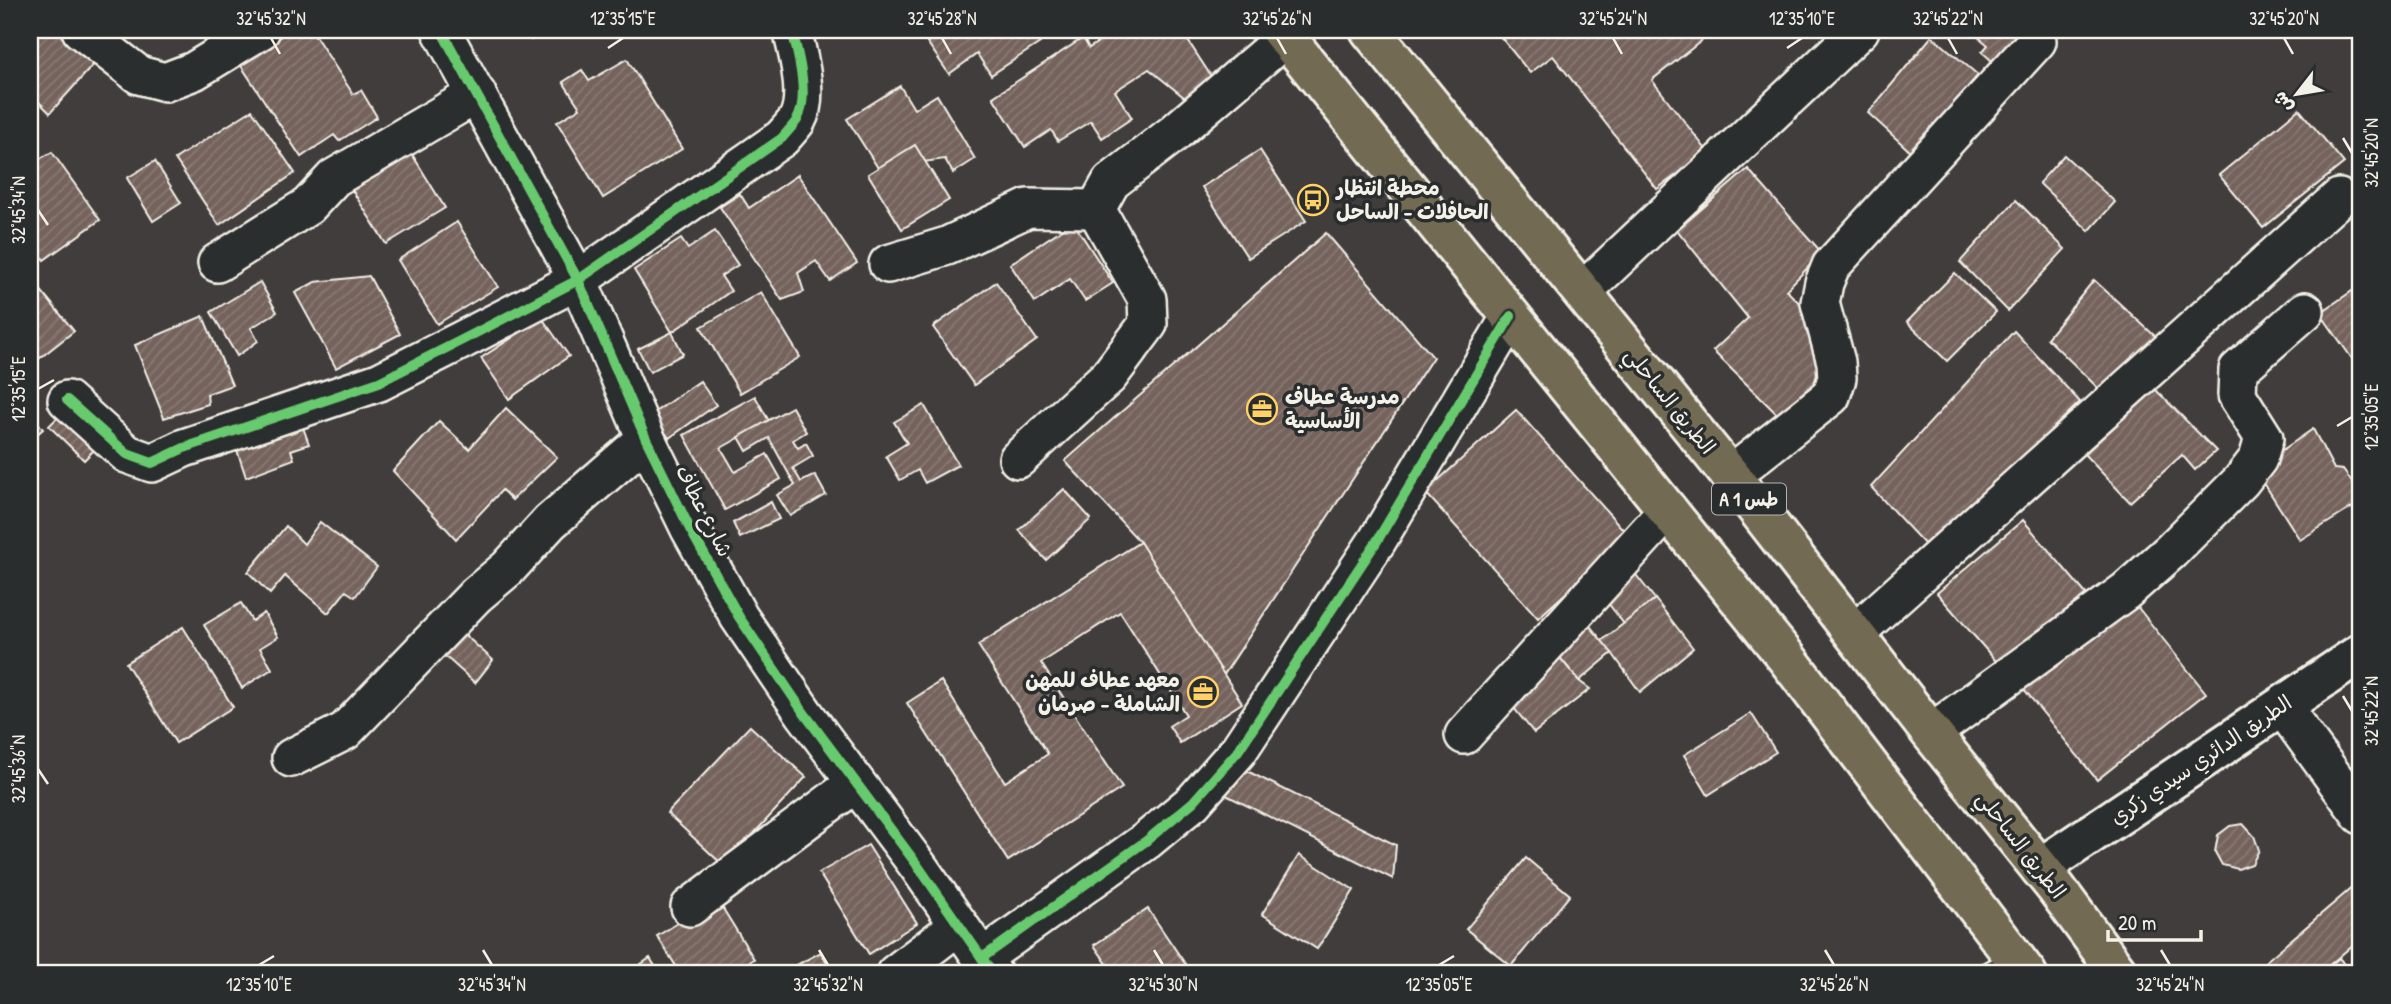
<svg xmlns="http://www.w3.org/2000/svg" width="2391" height="1004" font-family="'Patrick Hand','Playpen Sans Arabic',sans-serif">
<style>
.building{fill:url(#building-hatch);stroke:#f4f1e8;stroke-width:2}
.lines{fill:none;stroke-linecap:round;stroke-linejoin:round}
.service-casing{stroke:#f4f1e8;stroke-width:24}
.minor-casing{stroke:#f4f1e8;stroke-width:42}
.tertiary-casing{stroke:#f4f1e8;stroke-width:44}
.trunk-casing{stroke:#f4f1e8;stroke-width:44}
.service{stroke:#2a2d2e;stroke-width:19}
.minor{stroke:#2a2d2e;stroke-width:37}
.tertiary{stroke:#2a2d2e;stroke-width:38}
.trunk{stroke:#736b52;stroke-width:38}
.cycleway-casing{stroke:#2a2d2e;stroke-width:15}
.cycleway{stroke:#67ca6e;stroke-width:10}
.ticks{fill:none;stroke:#f4f1e8;stroke-width:2.5}
.labels{text-anchor:middle;stroke-width:7;stroke-linejoin:round;paint-order:stroke}
.shield{fill:#2a2d2e;stroke:#b7b6b0;stroke-width:2}
.shield-label{font-size:19px;font-weight:bold;fill:#f4f1e8}
.poi-label{font-size:21px;font-weight:bold;fill:#f4f1e8;stroke:#2a2d2e;text-anchor:start}
.street-label{font-size:21px;fill:#f4f1e8;stroke:#2a2d2e}
.neatline{fill:none;stroke:#f4f1e8;stroke-width:2.5}
.ticks-label{font-size:18px;text-anchor:middle;fill:#f4f1e8}
</style>
<defs>
<pattern id="building-hatch" width="6" height="6" patternUnits="userSpaceOnUse" patternTransform="scale(1.75)"><rect width="6" height="6" fill="#74625c"/><path d="M-1 1l2-2M0 6l6-6M5 7l2-2" fill="none" stroke="#887973"/></pattern>
</defs>
<rect width="100%" height="100%" fill="#403d3c"/>
<filter id="ink" filterUnits="userSpaceOnUse"><feTurbulence type="fractalNoise" baseFrequency=".0143" numOctaves="2"/><feDisplacementMap in="SourceGraphic" scale="14" xChannelSelector="R" yChannelSelector="G"/><feConvolveMatrix kernelMatrix="1 2 1 2 8 2 1 2 1" color-interpolation-filters="sRGB"/></filter>
<g filter="url(#ink)">
<g class="building">
<path d="M30,30H56L95,63L50,113L37,100L30,109Z"/>
<path d="M274,30H320L314,34L353,94L361,90L377,117L339,141L334,135L301,157L236,58Z"/>
<path d="M525,30H549L531,40Z"/>
<path d="M946,30H1032L1040,43L991,75L977,54L949,74L927,42Z"/>
<path d="M1117,30H1181L1220,90L1195,106L1149,69L1115,91L1132,118L1102,138L1091,121L1058,141L1051,130L1025,147L993,97L1083,38L1089,48Z"/>
<path d="M1495,30H1715L1652,80L1708,152L1657,189L1553,56L1530,73Z"/>
<path d="M1970,30H2039L2001,69L1982,52L1988,45Z"/>
<path d="M1932,36L1978,75L1912,153L1868,113Z"/>
<path d="M627,59L682,149L603,198L557,122L580,108L563,82L582,70L589,81Z"/>
<path d="M900,86L914,109L937,95L975,159L953,173L945,159L878,168L847,119Z"/>
<path d="M2299,109L2344,163L2263,228L2219,175Z"/>
<path d="M252,110L295,173L219,225L175,159Z"/>
<path d="M915,145L949,200L902,229L868,174Z"/>
<path d="M407,146L445,208L386,244L347,182Z"/>
<path d="M1260,150L1306,221L1248,258L1202,187Z"/>
<path d="M52,152L100,220L44,260L30,238V164Z"/>
<path d="M2064,155L2115,202L2089,231L2039,183Z"/>
<path d="M155,161L181,203L153,221L127,178Z"/>
<path d="M1748,169L1822,253L1786,290L1851,353L1783,420L1713,351L1748,318L1677,230Z"/>
<path d="M798,175L857,263L830,281L816,261L798,273L804,292L782,300L720,207L740,194L749,208Z"/>
<path d="M2016,200L2065,249L2008,311L1960,262Z"/>
<path d="M457,222L498,287L437,324L398,260Z"/>
<path d="M1073,222L1113,283L1085,301L1070,279L1035,302L1010,264Z"/>
<path d="M715,231L738,265L721,276L731,291L672,332L634,270L681,239L688,249Z"/>
<path d="M1326,233L1433,357L1221,679L1140,542L1065,461Z"/>
<path d="M1955,273L1996,312L1947,361L1907,322Z"/>
<path d="M369,276L400,334L336,368L295,293L315,282Z"/>
<path d="M30,277L74,331L30,366Z"/>
<path d="M2094,280L2156,337L2102,392L2047,338Z"/>
<path d="M260,282L277,312L251,328L258,341L237,356L211,312Z"/>
<path d="M996,282L1037,340L974,385L933,327Z"/>
<path d="M2361,285V369L2360,370L2320,313Z"/>
<path d="M761,292L800,357L740,393L701,327Z"/>
<path d="M203,316L232,385L207,394L208,404L164,418L135,345Z"/>
<path d="M542,318L569,356L509,399L481,358Z"/>
<path d="M2014,331L2080,402L1929,549L1871,487Z"/>
<path d="M672,332L683,354L650,372L638,349Z"/>
<path d="M700,381L716,405L669,438L652,414Z"/>
<path d="M2154,388L2216,451L2195,470L2182,455L2130,502L2084,454Z"/>
<path d="M755,396L769,421L721,448L735,472L767,454L781,479L725,510L684,435Z"/>
<path d="M70,405L105,439L84,460L49,426Z"/>
<path d="M295,405L309,444L291,450L294,459L246,477L229,426Z"/>
<path d="M924,405L958,465L925,483L918,470L900,480L886,456L907,443L894,422Z"/>
<path d="M792,407L806,432L793,440L798,448L806,443L813,456L793,468L801,482L815,475L826,495L790,516L777,495L795,485L769,438L747,451L739,437Z"/>
<path d="M506,408L557,457L512,500L502,490L456,539L393,471L439,421L469,449Z"/>
<path d="M1516,410L1629,536L1538,618L1425,492Z"/>
<path d="M30,413L43,429L30,440Z"/>
<path d="M2313,429L2334,469L2343,470L2361,495V502L2300,540L2255,469Z"/>
<path d="M1064,489L1091,519L1046,560L1019,530Z"/>
<path d="M771,502L779,519L740,538L733,523Z"/>
<path d="M2023,520L2086,594L2001,667L1937,593Z"/>
<path d="M320,522L377,567L355,597L346,591L328,613L285,576L270,594L248,572L286,526L304,544Z"/>
<path d="M1140,542L1242,703L1180,743L1169,726L1186,715L1120,612L1041,663L1122,788L1008,861L907,703L941,681L1005,782L1048,754L978,645Z"/>
<path d="M1633,571L1655,599L1624,624L1602,595Z"/>
<path d="M1655,599L1693,648L1640,692L1612,653L1599,643Z"/>
<path d="M2132,600L2206,693L2097,780L2023,688Z"/>
<path d="M241,603L252,621L264,613L278,637L260,648L272,669L242,688L204,625Z"/>
<path d="M1590,626L1612,653L1579,681L1556,653Z"/>
<path d="M183,627L233,707L176,743L126,663Z"/>
<path d="M456,627L493,660L475,683L437,649Z"/>
<path d="M1556,653L1579,681L1590,689L1534,733L1506,698Z"/>
<path d="M1751,713L1776,752L1708,795L1684,755Z"/>
<path d="M750,726L806,777L724,866L667,813Z"/>
<path d="M1237,766L1396,845L1393,879L1224,794Z"/>
<path d="M2243,824L2254,836L2259,850L2252,864L2238,869L2222,865L2215,852L2218,835L2230,826Z"/>
<path d="M868,845L917,923L869,954L819,873Z"/>
<path d="M1299,855L1354,890L1317,949L1262,914Z"/>
<path d="M1526,858L1570,895L1511,966L1466,929Z"/>
<path d="M2361,880V938L2319,974H2263L2258,968Z"/>
<path d="M717,899L754,959L729,974H681L657,936Z"/>
<path d="M1148,909L1192,974H1114L1094,945Z"/>
<path d="M821,952L833,974H792L789,969Z"/>
<path d="M650,958L660,974H637L634,969Z"/>
<path d="M2339,958L2353,974H2319Z"/>
</g>
<g class="lines">
<g class="service-casing">
<path id="service" d="M1984,974L2015,959"/>
</g>
<g class="minor-casing">
<g id="minor">
<path d="M81,30L139,75L165,82L194,71L261,30"/>
<path d="M441,30L578,280L646,439L690,529L739,617L804,713L918,866L993,974"/>
<path d="M217,263L308,206L334,178L477,94"/>
<path d="M888,264L947,246L1028,208L1096,209"/>
<path d="M1582,292L1860,30"/>
<path d="M67,400L127,454L152,463L184,448L379,382L462,340L578,280L782,138C787,132 793,126 797,120C810,97 798,54 792,30"/>
<path d="M1018,459L1109,376L1148,324L1147,299L1096,209L1111,182L1173,134L1286,37"/>
<path d="M1730,476L1831,396L1837,378L1836,362L1820,303L1824,283L1831,266L2037,41"/>
<path d="M1854,634L2339,198"/>
<path d="M2282,706L2361,815"/>
<path d="M1931,733L2126,591L2171,551L2241,481L2258,459L2264,438L2237,395L2238,370L2305,311"/>
<path d="M1464,735L1668,510"/>
<path d="M291,758L345,731L476,595L508,568L550,522L646,439"/>
<path d="M690,907L856,783"/>
<path d="M982,958L1146,841L1193,802L1238,751L1377,541L1511,316"/>
<path d="M895,974L959,925"/>
</g>
</g>
<g class="tertiary-casing">
<path id="tertiary" d="M2040,868L2361,653"/>
</g>
<g class="trunk-casing">
<g id="trunk">
<path d="M1280,30L1786,657L2027,974"/>
<path d="M1370,30L1747,496L1931,733L2056,888L2119,974"/>
</g>
</g>
<use href="#service" class="service"/>
<use href="#minor" class="minor"/>
<use href="#tertiary" class="tertiary"/>
<use href="#trunk" class="trunk"/>
<g class="cycleway-casing">
<g id="cycleway">
<path d="M441,30L578,280L646,439L690,529L739,617L804,713L918,866L993,974"/>
<path d="M67,400L127,454L152,463L184,448L379,382L462,340L578,280L782,138C787,132 793,126 797,120C810,97 798,54 792,30"/>
<path d="M982,958L1146,841L1193,802L1238,751L1377,541L1511,316"/>
</g>
</g>
<use href="#cycleway" class="cycleway"/>
</g>
</g>
<path class="ticks" d="M271,38L280,54M942,38L951,54M1277,38L1286,54M1613,38L1622,54M1948,38L1957,54M2284,38L2293,54M608,48L623,38M1787,48L1802,38M2343,138L2352,153M38,210L48,225M38,389L54,380M2337,426L2352,417M2343,696L2352,711M38,769L48,784M483,950L492,965M819,950L828,965M1154,950L1163,965M1825,950L1834,965M2161,950L2170,965M259,965L274,956M1439,965L1454,956"/>
<defs>
<g id="bus-ring" transform="scale(1.575)"><circle r="9.5" fill="#2a2d2e" stroke="#ffd166" stroke-width="1.5"/><path d="M-5-6H5V4H4V6H2V4H-2V6H-4V4H-5ZM-3.5-4V0h7V-4ZM-3.5 1.2v1.5H-2V1.2ZM2 1.2v1.5H3.5V1.2Z" fill="#ffd166"/></g>
<g id="office-ring" transform="scale(1.575)"><circle r="9.5" fill="#2a2d2e" stroke="#ffd166" stroke-width="1.5"/><path d="M-6-3h4V-5.5h4V-3h4V5H-6ZM-1-4.5V-3h2v-1.5ZM-6 0V1H6V0Z" fill="#ffd166"/></g>
</defs>
<g fill-rule="evenodd">
<use href="#bus-ring" x="1313" y="200"/>
<use href="#office-ring" x="1262" y="409"/>
<use href="#office-ring" x="1203" y="692"/>
</g>
<g class="labels">
<rect class="shield" x="1712" y="483.5" width="74" height="31" rx="5"/>
<g class="shield-label">
<text x="1749" y="506">A 1 طس</text>
</g>
<g class="poi-label">
<text x="1336" y="195">محطة انتظار<tspan x="1336" dy="24">الحافلات - الساحل</tspan></text>
<text x="1285" y="404">مدرسة عطاف<tspan x="1285" dy="24">الأساسية</tspan></text>
<text x="1180" y="687" text-anchor="end">معهد عطاف للمهن<tspan x="1180" dy="24">الشاملة - صرمان</tspan></text>
</g>
<g class="street-label">
<text transform="translate(1670 401) rotate(51)" y="7">الطريق الساحلي</text>
<text transform="translate(704 511) rotate(63)" y="7">شارع عطاف</text>
<text transform="translate(2201 760) rotate(-34)" y="7">الطريق الدائري سيدي زكري</text>
<text transform="translate(2021 845) rotate(52)" y="7">الطريق الساحلي</text>
</g>
</g>
<rect width="2391" height="1004" fill="none" stroke="#2a2d2e" stroke-width="77"/>
<g transform="translate(2297 94) rotate(239)" stroke="#2a2d2e" stroke-width="5" paint-order="stroke">
<path d="M0-5L12 26L0 18L-12 26Z" fill="#f4f1e8"/>
<text y="-10" font-size="19" font-weight="bold" text-anchor="middle" fill="#f4f1e8">ش</text>
</g>
<path d="M2108 930v10h93v-10" fill="none" stroke="#f4f1e8" stroke-width="3.5"/>
<text x="2118" y="930" font-size="21" fill="#f4f1e8" stroke="#2a2d2e" stroke-width="5" paint-order="stroke">20 m</text>
<rect x="38" y="38" width="2314" height="927" class="neatline"/>
<g class="ticks-label">
<text x="271" y="25">32°45'32"N</text>
<text x="623" y="25">12°35'15"E</text>
<text x="942" y="25">32°45'28"N</text>
<text x="1277" y="25">32°45'26"N</text>
<text x="1613" y="25">32°45'24"N</text>
<text x="1802" y="25">12°35'10"E</text>
<text x="1948" y="25">32°45'22"N</text>
<text x="2284" y="25">32°45'20"N</text>
<text transform="translate(2372 153) rotate(-90)" y="6">32°45'20"N</text>
<text transform="translate(19 210) rotate(-90)" y="6">32°45'34"N</text>
<text transform="translate(19 389) rotate(-90)" y="6">12°35'15"E</text>
<text transform="translate(2372 417) rotate(-90)" y="6">12°35'05"E</text>
<text transform="translate(2372 711) rotate(-90)" y="6">32°45'22"N</text>
<text transform="translate(19 769) rotate(-90)" y="6">32°45'36"N</text>
<text x="259" y="991">12°35'10"E</text>
<text x="492" y="991">32°45'34"N</text>
<text x="828" y="991">32°45'32"N</text>
<text x="1163" y="991">32°45'30"N</text>
<text x="1439" y="991">12°35'05"E</text>
<text x="1834" y="991">32°45'26"N</text>
<text x="2170" y="991">32°45'24"N</text>
</g>
</svg>
